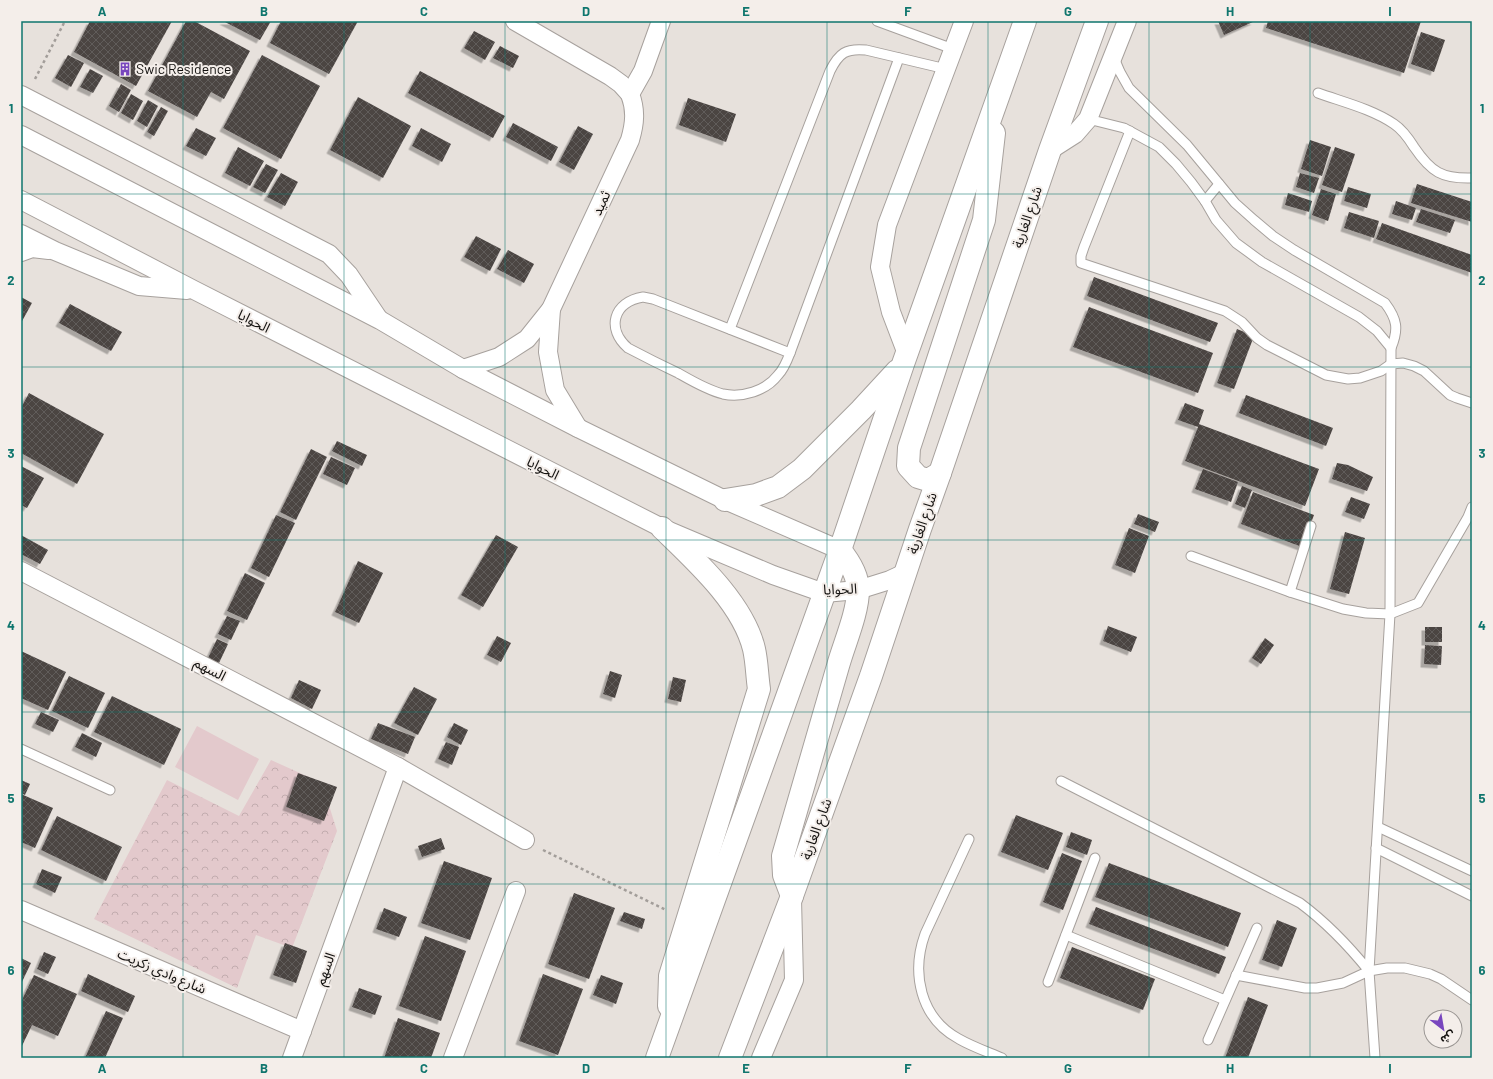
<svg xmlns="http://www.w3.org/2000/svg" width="1493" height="1079" font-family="Barlow,'Noto Sans Arabic',sans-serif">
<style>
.park{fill:url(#park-crowns)}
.garden{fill:#e3c9cc}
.building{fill:url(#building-cross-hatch);filter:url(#shadow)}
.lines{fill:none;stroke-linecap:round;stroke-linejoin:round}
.service-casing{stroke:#a7a19d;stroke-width:11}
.minor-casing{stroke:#a7a19d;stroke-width:20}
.tertiary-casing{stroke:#a7a19d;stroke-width:24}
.path{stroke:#a39e9a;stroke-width:2.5;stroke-dasharray:3 3;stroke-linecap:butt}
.service{stroke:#fff;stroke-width:9}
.minor{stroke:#fff;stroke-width:18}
.tertiary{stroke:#fff;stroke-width:22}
.grid{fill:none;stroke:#0f766e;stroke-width:1;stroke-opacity:0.55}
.labels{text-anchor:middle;stroke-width:4;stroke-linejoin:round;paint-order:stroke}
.poi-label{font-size:14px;fill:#141210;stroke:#f4eeea;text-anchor:start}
.street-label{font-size:14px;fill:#141210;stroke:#f4eeea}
.neatline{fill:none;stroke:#0f766e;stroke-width:1.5}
.grid-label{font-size:13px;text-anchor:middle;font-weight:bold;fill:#0f766e}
</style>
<defs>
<pattern id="park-crowns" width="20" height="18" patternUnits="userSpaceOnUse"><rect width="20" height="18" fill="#e3c9cc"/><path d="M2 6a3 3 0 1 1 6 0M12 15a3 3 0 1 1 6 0" fill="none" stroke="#c2acae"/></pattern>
<pattern id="building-cross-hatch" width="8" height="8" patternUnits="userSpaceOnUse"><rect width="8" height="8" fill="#4b4543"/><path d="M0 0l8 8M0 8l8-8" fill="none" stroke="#615c5a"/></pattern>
<filter id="shadow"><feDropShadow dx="-3.5" dy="3.5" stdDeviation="0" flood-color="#0004"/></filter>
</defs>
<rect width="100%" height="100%" fill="#e7e1dc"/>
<path class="park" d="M271,760L322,783L337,831L292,948L256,935L237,988L94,919L167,780L239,816Z"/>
<path class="garden" d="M197,726L259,759L238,800L175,767Z"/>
<g class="building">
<path d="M90,21H172L136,86L74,52Z"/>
<path d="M186,21H194L250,51L224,99L211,92L197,117L148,91Z"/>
<path d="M223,21H271L260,40Z"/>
<path d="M281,21H358L329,74L270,43Z"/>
<path d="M1218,21H1255L1224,35Z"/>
<path d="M1268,21H1421L1404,73L1266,28Z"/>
<path d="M474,31L495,42L485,60L464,48Z"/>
<path d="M1421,32L1445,40L1434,72L1411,64Z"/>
<path d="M500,46L519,56L513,68L493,58Z"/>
<path d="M68,55L84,63L71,87L55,78Z"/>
<path d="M262,55L320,86L281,159L223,128Z"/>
<path d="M90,69L103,76L93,93L80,87Z"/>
<path d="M420,71L505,116L493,138L408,93Z"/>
<path d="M121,84L131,90L119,112L109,106Z"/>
<path d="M131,94L143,101L133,120L121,113Z"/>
<path d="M358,97L411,126L383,178L330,150Z"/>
<path d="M688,98L736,114L726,142L679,125Z"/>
<path d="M148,100L158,106L147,127L137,121Z"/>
<path d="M161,107L168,111L154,136L147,132Z"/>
<path d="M513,123L558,147L551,161L506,137Z"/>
<path d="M578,126L593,134L574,170L559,162Z"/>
<path d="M196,128L216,138L206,156L186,146Z"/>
<path d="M421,128L451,144L442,162L412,146Z"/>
<path d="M1310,140L1331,147L1322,176L1301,169Z"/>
<path d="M238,147L264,161L250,186L225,173Z"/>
<path d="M1335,147L1355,154L1342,192L1322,185Z"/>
<path d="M266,164L278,170L265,193L253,187Z"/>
<path d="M281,173L298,182L285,206L267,197Z"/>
<path d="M1300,173L1319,178L1314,193L1296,187Z"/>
<path d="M1417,184L1472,202V222L1411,203Z"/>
<path d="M1348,187L1371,194L1367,208L1344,201Z"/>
<path d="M1321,189L1336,194L1328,221L1312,215Z"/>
<path d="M1288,193L1312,201L1309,212L1285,205Z"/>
<path d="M1396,201L1416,208L1412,220L1392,214Z"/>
<path d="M1421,209L1455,220L1450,233L1416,222Z"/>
<path d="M1349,212L1379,221L1374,238L1344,228Z"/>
<path d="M1382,223L1472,255V273L1376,239Z"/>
<path d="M476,236L501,249L490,271L464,257Z"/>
<path d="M508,250L534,264L524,283L497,269Z"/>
<path d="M1094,277L1218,323L1210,342L1087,296Z"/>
<path d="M21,297L32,303L21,323Z"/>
<path d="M70,304L122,332L111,351L59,323Z"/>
<path d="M1089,307L1213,353L1198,393L1073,347Z"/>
<path d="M1237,329L1254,336L1234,389L1217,383Z"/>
<path d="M29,393L104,434L77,484L21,453V408Z"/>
<path d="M1246,395L1333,428L1326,446L1239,413Z"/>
<path d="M1185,403L1204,410L1199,424L1319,469L1305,506L1185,461L1198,427L1178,420Z"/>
<path d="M337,441L367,455L362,466L332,451Z"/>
<path d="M311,449L327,457L296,520L280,512Z"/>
<path d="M331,457L355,468L347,485L323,474Z"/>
<path d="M1337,463L1348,465L1373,477L1367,491L1332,479Z"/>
<path d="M21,466L44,478L27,508L21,505Z"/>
<path d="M1203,469L1238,482L1231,502L1195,489Z"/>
<path d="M1242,486L1252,490L1245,508L1235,504Z"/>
<path d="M1253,492L1314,515L1302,547L1241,524Z"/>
<path d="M1351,497L1370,504L1364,519L1345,512Z"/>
<path d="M1138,514L1159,522L1155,532L1134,524Z"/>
<path d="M276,515L295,523L269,577L251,568Z"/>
<path d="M1129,528L1149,536L1135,573L1115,565Z"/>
<path d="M1345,532L1365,538L1349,594L1330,589Z"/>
<path d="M21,535L48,550L40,564L21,554Z"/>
<path d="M496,535L518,547L483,607L461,595Z"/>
<path d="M358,561L383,573L359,623L335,612Z"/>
<path d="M245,573L265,583L247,620L227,611Z"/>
<path d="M227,616L240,621L231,640L218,634Z"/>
<path d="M1108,626L1137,637L1131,652L1103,641Z"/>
<rect x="1425" y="627" width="17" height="15"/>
<path d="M497,636L511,643L501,662L487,655Z"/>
<path d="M1265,638L1274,645L1261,664L1252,658Z"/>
<path d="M217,639L228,644L219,663L208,658Z"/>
<path d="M1425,645L1442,646L1441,665L1424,664Z"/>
<path d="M21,651L66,672L48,710L21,698Z"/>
<path d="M610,671L622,675L615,698L603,694Z"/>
<path d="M69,676L105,693L88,728L52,711Z"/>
<path d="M673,677L686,680L681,702L668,699Z"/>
<path d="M299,680L321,690L312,709L291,698Z"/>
<path d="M414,687L437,699L418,735L394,723Z"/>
<path d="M112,696L181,729L164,765L94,732Z"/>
<path d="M41,712L59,720L53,732L35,724Z"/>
<path d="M378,723L415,737L408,754L371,739Z"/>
<path d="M454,723L468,730L461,745L447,737Z"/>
<path d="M82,733L102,743L96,757L75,747Z"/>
<path d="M446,742L459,747L452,765L438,759Z"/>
<path d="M298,773L337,787L324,821L286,807Z"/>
<path d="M21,780L30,784L25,795L21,793Z"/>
<path d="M21,794L53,808L35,848L21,842Z"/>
<path d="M1016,815L1063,833L1048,870L1001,852Z"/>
<path d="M57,816L122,847L106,881L41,850Z"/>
<path d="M1071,832L1092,840L1087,855L1066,847Z"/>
<path d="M441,838L445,849L422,857L418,846Z"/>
<path d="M1062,853L1082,861L1063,910L1043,902Z"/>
<path d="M444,861L492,878L470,940L421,923Z"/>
<path d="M1109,863L1241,913L1228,947L1095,897Z"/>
<path d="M42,869L62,877L55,893L36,884Z"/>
<path d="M574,893L615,908L589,979L548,964Z"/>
<path d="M1096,907L1226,957L1219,974L1089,924Z"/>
<path d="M384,908L407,917L399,937L376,929Z"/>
<path d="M624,912L645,919L642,929L620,921Z"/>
<path d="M1277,920L1297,928L1282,967L1262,960Z"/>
<path d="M425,936L466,951L441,1021L399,1006Z"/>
<path d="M285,943L307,951L296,983L273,975Z"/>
<path d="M1072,947L1155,979L1143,1010L1060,978Z"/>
<path d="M44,952L56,957L48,974L37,969Z"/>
<path d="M21,958L31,963L21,984Z"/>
<path d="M88,974L135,996L128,1012L81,991Z"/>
<path d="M543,974L583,989L558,1055L519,1041Z"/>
<path d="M34,975L77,994L58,1036L32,1025L21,1048V1002Z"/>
<path d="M601,975L623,983L616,1004L593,995Z"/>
<path d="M359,988L382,996L375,1015L352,1007Z"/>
<path d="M1248,997L1268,1005L1248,1058H1225Z"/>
<path d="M106,1011L123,1018L105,1058H85Z"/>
<path d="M398,1018L440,1033L431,1058H384Z"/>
</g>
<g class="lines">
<g class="service-casing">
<g id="service">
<path d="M877,21L953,49"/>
<path d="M1114,58L1120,72L1129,88L1187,145L1235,203L1254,220L1273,236L1294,250L1385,303C1397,319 1399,329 1391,348L1390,614L1369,971L1375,1058"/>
<path d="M1318,93C1343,102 1372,109 1394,124C1403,130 1409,139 1414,147C1431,172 1442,179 1472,178"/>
<path d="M1088,119L1124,128L1159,147L1176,164L1191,182L1205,201L1216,220L1236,243L1262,262L1359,317L1377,331L1391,348"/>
<path d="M1130,131L1084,247L1081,256V263L1225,311L1242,322L1257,338L1267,345L1326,375L1348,379L1360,378L1381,371L1391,364L1403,363L1414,366L1424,371L1450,395L1457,398L1472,403"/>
<path d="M1205,201L1219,184"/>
<path d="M643,297L653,299L790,353C787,361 784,369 778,375C766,391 742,398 723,394C707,390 692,381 678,373C661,365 645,357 628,348C606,329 613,302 643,297Z"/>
<path d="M730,329L830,71C839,53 846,48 866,50L946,69"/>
<path d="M790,353L899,58"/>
<path d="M1191,556L1290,592L1343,609L1366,613L1390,614L1418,603L1468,517L1472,507"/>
<path d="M1290,592L1311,526"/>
<path d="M21,749L110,790"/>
<path d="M1061,781L1300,903C1327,923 1348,945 1369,971"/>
<path d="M1378,827L1472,871"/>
<path d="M969,839L925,934C911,973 920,1018 959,1039C973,1047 988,1052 1002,1058"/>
<path d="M1376,848L1472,896"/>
<path d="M1066,935L1225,1000"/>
<path d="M1236,975L1305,988H1317L1343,983L1369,971L1387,968H1405L1430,974L1441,979L1472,1000"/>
<path d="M1048,982L1095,858"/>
<path d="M1208,1040L1257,928"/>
</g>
</g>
<g class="minor-casing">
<g id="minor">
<path d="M515,21L610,76L621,84L630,94"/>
<path d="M21,95L329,254L349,275L378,318"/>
<path d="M21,135L380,320L463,369L578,428L725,500L840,550"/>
<path d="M1050,150L1075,134L1088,119L1127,21"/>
<path d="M21,200L194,290L662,528L773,575L824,593L858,590L890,580L905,573"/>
<path d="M21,234L55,251L139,286L187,290"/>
<path d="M21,252L32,248L49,250"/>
<path d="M551,309L548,352L555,390L578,428"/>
<path d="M907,354L891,312L880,267L887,225L964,21"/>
<path d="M463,369L499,357L527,339L551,309L630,140C635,123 636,110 630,94L643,71L661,21"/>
<path d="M21,571L398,767L525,840"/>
<path d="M21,910L302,1031"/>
<path d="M292,1058L398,767"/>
<path d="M453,1058L516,891"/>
<path d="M761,1058L794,980L792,899"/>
</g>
</g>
<g class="tertiary-casing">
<g id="tertiary">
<path d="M940,473L928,480L918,477L908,466L909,448L984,220L994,133"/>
<path d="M725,500L756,495L778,487L802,469L861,410L897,371"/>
<path d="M662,528C695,560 743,603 754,649C757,662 757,676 759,689L670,976L669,1006"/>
<path d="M792,896L784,875L783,856C801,793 820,729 838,666C844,644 858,613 858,590C858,575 849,561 840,550"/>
<path d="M657,1058L840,550L903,364L1025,21"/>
<path d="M730,1058L792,896L871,676L920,529L940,473L1050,150L1097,21"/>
</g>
</g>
<g class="path">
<path d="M35,79L65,21"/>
<path d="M543,850L666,910"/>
</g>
<use href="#service" class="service"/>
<use href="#minor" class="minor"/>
<use href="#tertiary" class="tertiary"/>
</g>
<path class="grid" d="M183,21V1058M344,21V1058M505,21V1058M666,21V1058M827,21V1058M988,21V1058M1149,21V1058M1310,21V1058M21,194H1472M21,367H1472M21,540H1472M21,712H1472M21,884H1472"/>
<defs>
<g id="building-bare" transform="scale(1.08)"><path d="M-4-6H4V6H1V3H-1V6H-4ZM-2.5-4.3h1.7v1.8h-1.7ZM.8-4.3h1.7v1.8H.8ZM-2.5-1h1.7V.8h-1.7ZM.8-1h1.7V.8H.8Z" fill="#7846be" stroke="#f4eeea" stroke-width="2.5" paint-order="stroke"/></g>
</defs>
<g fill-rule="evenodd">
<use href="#building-bare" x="125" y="69"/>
</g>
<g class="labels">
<g class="poi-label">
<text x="136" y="74">Swic Residence</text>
</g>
<g class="street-label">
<text transform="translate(601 203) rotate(-65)" y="5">ثميد</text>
<text transform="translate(1027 217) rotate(-71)" y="5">شارع الغارية</text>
<text transform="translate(254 321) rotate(27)" y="5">الحوايا</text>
<text transform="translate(543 468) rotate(27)" y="5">الحوايا</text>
<text transform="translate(922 523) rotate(-71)" y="5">شارع الغارية</text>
<text transform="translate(840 589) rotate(-2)" y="5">الحوايا</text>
<text transform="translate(210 669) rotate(28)" y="5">السهم</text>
<text transform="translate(816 829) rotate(-70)" y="5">شارع الغارية</text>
<text transform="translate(325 969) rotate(-70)" y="5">السهم</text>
<text transform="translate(162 971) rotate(23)" y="5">شارع وادي زكريت</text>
</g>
</g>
<rect width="1493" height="1079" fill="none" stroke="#f4eeea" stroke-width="44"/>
<g transform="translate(1443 1029) rotate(149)"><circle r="19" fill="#f4eeea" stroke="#9a9693"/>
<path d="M0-3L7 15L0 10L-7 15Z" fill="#7846be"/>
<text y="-6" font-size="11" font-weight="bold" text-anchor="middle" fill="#141210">ش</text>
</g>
<rect x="22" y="22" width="1449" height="1035" class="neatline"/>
<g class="grid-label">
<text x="102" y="16">A</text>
<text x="264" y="16">B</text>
<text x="424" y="16">C</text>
<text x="586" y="16">D</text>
<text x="746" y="16">E</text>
<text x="908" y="16">F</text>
<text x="1068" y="16">G</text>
<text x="1230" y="16">H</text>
<text x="1390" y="16">I</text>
<text x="11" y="113">1</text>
<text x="1482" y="113">1</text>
<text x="11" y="285">2</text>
<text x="1482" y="285">2</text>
<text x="11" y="458">3</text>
<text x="1482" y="458">3</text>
<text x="11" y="630">4</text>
<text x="1482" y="630">4</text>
<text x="11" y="803">5</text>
<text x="1482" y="803">5</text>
<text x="11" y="975">6</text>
<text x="1482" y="975">6</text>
<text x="102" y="1073">A</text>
<text x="264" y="1073">B</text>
<text x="424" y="1073">C</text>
<text x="586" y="1073">D</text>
<text x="746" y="1073">E</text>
<text x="908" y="1073">F</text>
<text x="1068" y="1073">G</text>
<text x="1230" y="1073">H</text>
<text x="1390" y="1073">I</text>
</g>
</svg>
